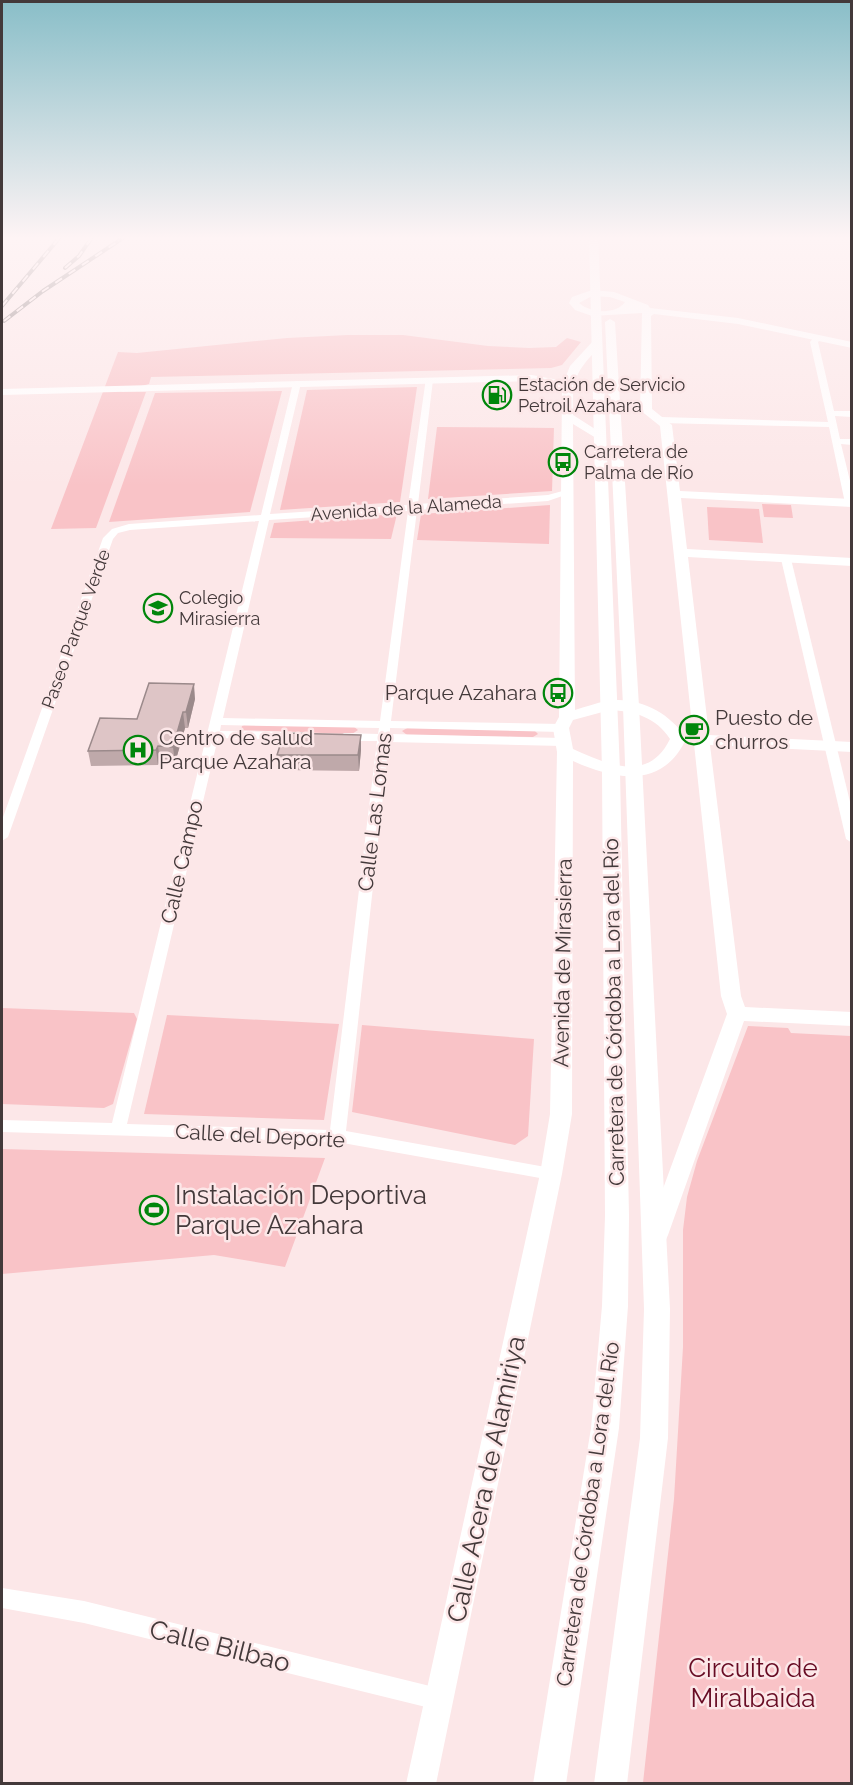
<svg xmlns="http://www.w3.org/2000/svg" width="853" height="1785" font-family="Raleway,sans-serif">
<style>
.green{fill:#f9c3c7}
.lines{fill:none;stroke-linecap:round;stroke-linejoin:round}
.minor{fill:#fff;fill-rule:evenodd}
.tertiary{fill:#fff;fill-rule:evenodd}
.secondary{fill:#fff;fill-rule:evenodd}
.rail-casing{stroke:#837677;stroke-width:4}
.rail{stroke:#fce7e8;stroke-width:2;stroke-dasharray:8;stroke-linecap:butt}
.wall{fill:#bfa9aa}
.shaded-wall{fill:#9b8a8b}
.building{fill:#dec5c6;stroke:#9b8a8b;stroke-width:1.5}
.labels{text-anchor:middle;stroke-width:5;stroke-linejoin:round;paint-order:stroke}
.far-poi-label{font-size:18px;fill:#43393a;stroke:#fce7e8;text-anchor:start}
.far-street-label{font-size:18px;fill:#43393a;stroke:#fce7e8}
.poi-label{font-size:21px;fill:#43393a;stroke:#fce7e8;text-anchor:start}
.street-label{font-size:21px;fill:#43393a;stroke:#fce7e8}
.near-poi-label{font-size:26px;fill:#43393a;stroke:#fce7e8;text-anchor:start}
.near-street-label{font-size:26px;fill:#43393a;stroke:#fce7e8}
.near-park-label{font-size:26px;fill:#670b23;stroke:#fce7e8}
</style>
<rect width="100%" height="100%" fill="#fce7e8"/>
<g class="green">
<path d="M348,335H403L488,346L529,348L556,347L567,338L581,342L562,365L551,368L151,377L149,384L119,392H146L96,528L51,529L118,352L137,353L287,338Z"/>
<path d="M417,387L400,502L280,510L307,390Z"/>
<path d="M282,391L250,512L109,522L155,393Z"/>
<path d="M437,427L554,428L552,491L428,499Z"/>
<path d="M762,504L791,505L793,518L764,517Z"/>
<path d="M550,505L549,544L417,540L421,514Z"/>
<path d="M707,507L759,509L763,543L709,540Z"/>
<path d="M397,514L391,539L270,538L274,523Z"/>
<path d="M246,724L353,726L358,730L352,734L241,730L242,726Z"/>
<path d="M409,727L534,730L538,734L533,737L407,735L402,731Z"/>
<path d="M2,1008L134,1013L137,1019L113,1104L104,1108L2,1104Z"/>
<path d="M167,1015L339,1024L324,1120L144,1114Z"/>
<path d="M362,1025L534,1039L528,1136L515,1145L352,1112Z"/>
<path d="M748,1026L788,1028L791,1033L851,1036V1783H643L674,1499L683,1347V1230L687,1197L697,1161Z"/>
<path d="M2,1149L325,1158L285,1267L214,1255L2,1274Z"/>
</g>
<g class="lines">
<g class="minor">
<path d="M816,335L823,337L818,342L834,411H852V417L835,416L840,439H852V445L841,444L852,489V505L845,503L829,427L661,423L657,420L661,417L828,422L810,342Z"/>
<path d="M426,378L433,380L418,504L548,495L566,490L571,493L548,501L417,510L391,721L561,724L567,728L561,732L390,728V734L562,738L568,742L562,746L389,742L346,1131L551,1168L557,1169L559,1174L557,1179L551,1180L337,1142L2,1132V1120L112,1123L259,521L130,530L118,533L113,539L8,837L2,841V820L103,538L112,529L129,524L261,515L293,383L297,381L301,383L270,514L408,505ZM408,511L380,721L223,718L269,520ZM221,725L379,728L378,734L344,733L338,737L344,741H377L330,1130L127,1124L218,738L301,740L307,736L301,732L220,731Z"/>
<path d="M786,556L791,559L852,810V843L846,839L781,559Z"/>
<path d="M2,1588L84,1601L438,1688L446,1691L449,1699L446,1707L438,1710L84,1623L2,1608Z"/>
</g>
<path class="tertiary" d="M592,290L614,292L648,305L650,308L738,318L852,342V348L738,324L654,314L651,316L652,409L672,425L680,491L852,499V507L681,498L687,549L852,558V566L688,557L709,735L852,742V752L710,745L741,996L745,1007L852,1012V1026L744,1021L668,1235L665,1242L657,1244L649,1242L646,1235L727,1014L721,996L694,744L685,741C661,790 613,779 573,761L572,1114L562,1174L436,1784H406L540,1174L550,1114L557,752L553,728L559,717L562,388L532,381L2,395V389L532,375L564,381L570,366L594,340H602V344C576,372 572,376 573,415L606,436L604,438H596L573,424L575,710C585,707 596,703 607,701C637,696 669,712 685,737L693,734L660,426L640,410L642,313L592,316L575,310L569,303L572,297ZM592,296L610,297L625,302C616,315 590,313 579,303ZM610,710C634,711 656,717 670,739C648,784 607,764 573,749L569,728L573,720Z"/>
<g class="secondary">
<path d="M589,236H598L620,771L629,1216L628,1306L619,1428L566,1784H533L591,1428L602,1306L605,1216L602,771Z"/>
<path d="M610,319L615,322L639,706L670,1309L668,1438L627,1784H594L640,1438L644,1309L623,706L605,322Z"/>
</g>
<g class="rail-casing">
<g id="rail">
<path d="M65,268L79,256L93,236"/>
<path d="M2,306L61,236"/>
<path d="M4,321L43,291L126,236"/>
</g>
</g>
<use href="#rail" class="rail"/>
</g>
<g class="wall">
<path d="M195,699L188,728H185L175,763L160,761L158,765L91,766L88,751L137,719Z"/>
<path d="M361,750L359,771L279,770L277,755Z"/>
</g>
<g class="shaded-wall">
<path d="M194,684L195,699L188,728L186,712Z"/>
<path d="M183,712L185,728L175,763L173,747Z"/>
<path d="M361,735V750L359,771L358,755Z"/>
<path d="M158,746L160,761L158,765L156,750Z"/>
</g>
<g class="building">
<path d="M149,683L194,684L186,712H183L173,747L158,746L156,750L88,751L100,718L137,719Z"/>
<path d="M284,733L361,735L358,755H277Z"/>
</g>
<linearGradient id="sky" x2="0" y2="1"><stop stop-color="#89bec8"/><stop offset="0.49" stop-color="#fef4f5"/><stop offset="1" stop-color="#fef4f5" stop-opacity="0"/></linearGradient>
<rect width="853" height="486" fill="url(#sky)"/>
<defs>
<g id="fuel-ring" transform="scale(1.5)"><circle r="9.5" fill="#fce7e8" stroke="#01860b" stroke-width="1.5"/><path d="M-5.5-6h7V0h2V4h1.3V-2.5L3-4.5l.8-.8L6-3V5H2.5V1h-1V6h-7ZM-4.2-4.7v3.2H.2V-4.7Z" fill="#01860b"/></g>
<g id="bus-ring" transform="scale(1.5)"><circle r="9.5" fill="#fce7e8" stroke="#01860b" stroke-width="1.5"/><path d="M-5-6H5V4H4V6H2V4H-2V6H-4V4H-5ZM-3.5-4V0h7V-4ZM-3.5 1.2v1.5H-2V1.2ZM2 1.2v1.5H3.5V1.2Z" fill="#01860b"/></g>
<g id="school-ring" transform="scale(1.5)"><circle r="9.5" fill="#fce7e8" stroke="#01860b" stroke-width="1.5"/><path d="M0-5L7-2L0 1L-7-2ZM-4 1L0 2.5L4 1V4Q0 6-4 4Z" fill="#01860b"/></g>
<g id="cafe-ring" transform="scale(1.5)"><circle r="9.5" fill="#fce7e8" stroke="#01860b" stroke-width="1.5"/><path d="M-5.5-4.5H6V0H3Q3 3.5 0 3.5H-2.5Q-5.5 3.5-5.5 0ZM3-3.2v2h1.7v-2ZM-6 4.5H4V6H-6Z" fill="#01860b"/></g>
<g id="hospital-ring" transform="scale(1.5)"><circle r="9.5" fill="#fce7e8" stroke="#01860b" stroke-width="1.5"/><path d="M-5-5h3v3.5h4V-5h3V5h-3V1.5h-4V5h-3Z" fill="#01860b"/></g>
<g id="stadium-ring" transform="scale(1.5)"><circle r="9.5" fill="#fce7e8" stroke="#01860b" stroke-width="1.5"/><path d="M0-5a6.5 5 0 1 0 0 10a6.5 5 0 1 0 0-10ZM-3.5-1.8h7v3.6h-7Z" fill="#01860b"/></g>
</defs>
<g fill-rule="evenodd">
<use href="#fuel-ring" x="497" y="395"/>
<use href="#bus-ring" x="563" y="462"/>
<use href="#school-ring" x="158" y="608"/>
<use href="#bus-ring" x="558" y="693"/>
<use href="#cafe-ring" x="694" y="730"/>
<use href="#hospital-ring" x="138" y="750"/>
<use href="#stadium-ring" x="154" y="1210"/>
</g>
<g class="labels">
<g class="far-poi-label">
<text x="518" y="391">Estación de Servicio<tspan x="518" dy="21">Petroil Azahara</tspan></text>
<text x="584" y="458">Carretera de<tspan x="584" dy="21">Palma de Río</tspan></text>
<text x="179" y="604">Colegio<tspan x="179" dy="21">Mirasierra</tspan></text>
</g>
<g class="far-street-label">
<text transform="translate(406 508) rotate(-4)" y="6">Avenida de la Alameda</text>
<text transform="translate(76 629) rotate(-70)" y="6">Paseo Parque Verde</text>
</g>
<g class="poi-label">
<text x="537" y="700" text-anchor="end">Parque Azahara</text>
<text x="715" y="725">Puesto de<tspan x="715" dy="24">churros</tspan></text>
<text x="159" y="745">Centro de salud<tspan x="159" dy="24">Parque Azahara</tspan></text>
</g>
<g class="street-label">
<text transform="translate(375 812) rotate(-83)" y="7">Calle Las Lomas</text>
<text transform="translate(182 862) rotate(-77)" y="7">Calle Campo</text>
<text transform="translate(563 963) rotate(-89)" y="7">Avenida de Mirasierra</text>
<text transform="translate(614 1012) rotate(-91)" y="7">Carretera de Córdoba a Lora del Río</text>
<text transform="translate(260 1136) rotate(3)" y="7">Calle del Deporte</text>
<text transform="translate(588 1514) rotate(-82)" y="7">Carretera de Córdoba a Lora del Río</text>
</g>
<g class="near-poi-label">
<text x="175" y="1204">Instalación Deportiva<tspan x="175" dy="30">Parque Azahara</tspan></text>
</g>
<g class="near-street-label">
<text transform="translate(486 1479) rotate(-78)" y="9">Calle Acera de Alamiriya</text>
<text transform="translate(220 1646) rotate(14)" y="9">Calle Bilbao</text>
</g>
<g class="near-park-label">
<text x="753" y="1677">Circuito de<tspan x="753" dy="30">Miralbaida</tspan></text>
</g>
</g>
<rect width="853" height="1785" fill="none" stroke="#43393a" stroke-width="6"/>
</svg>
